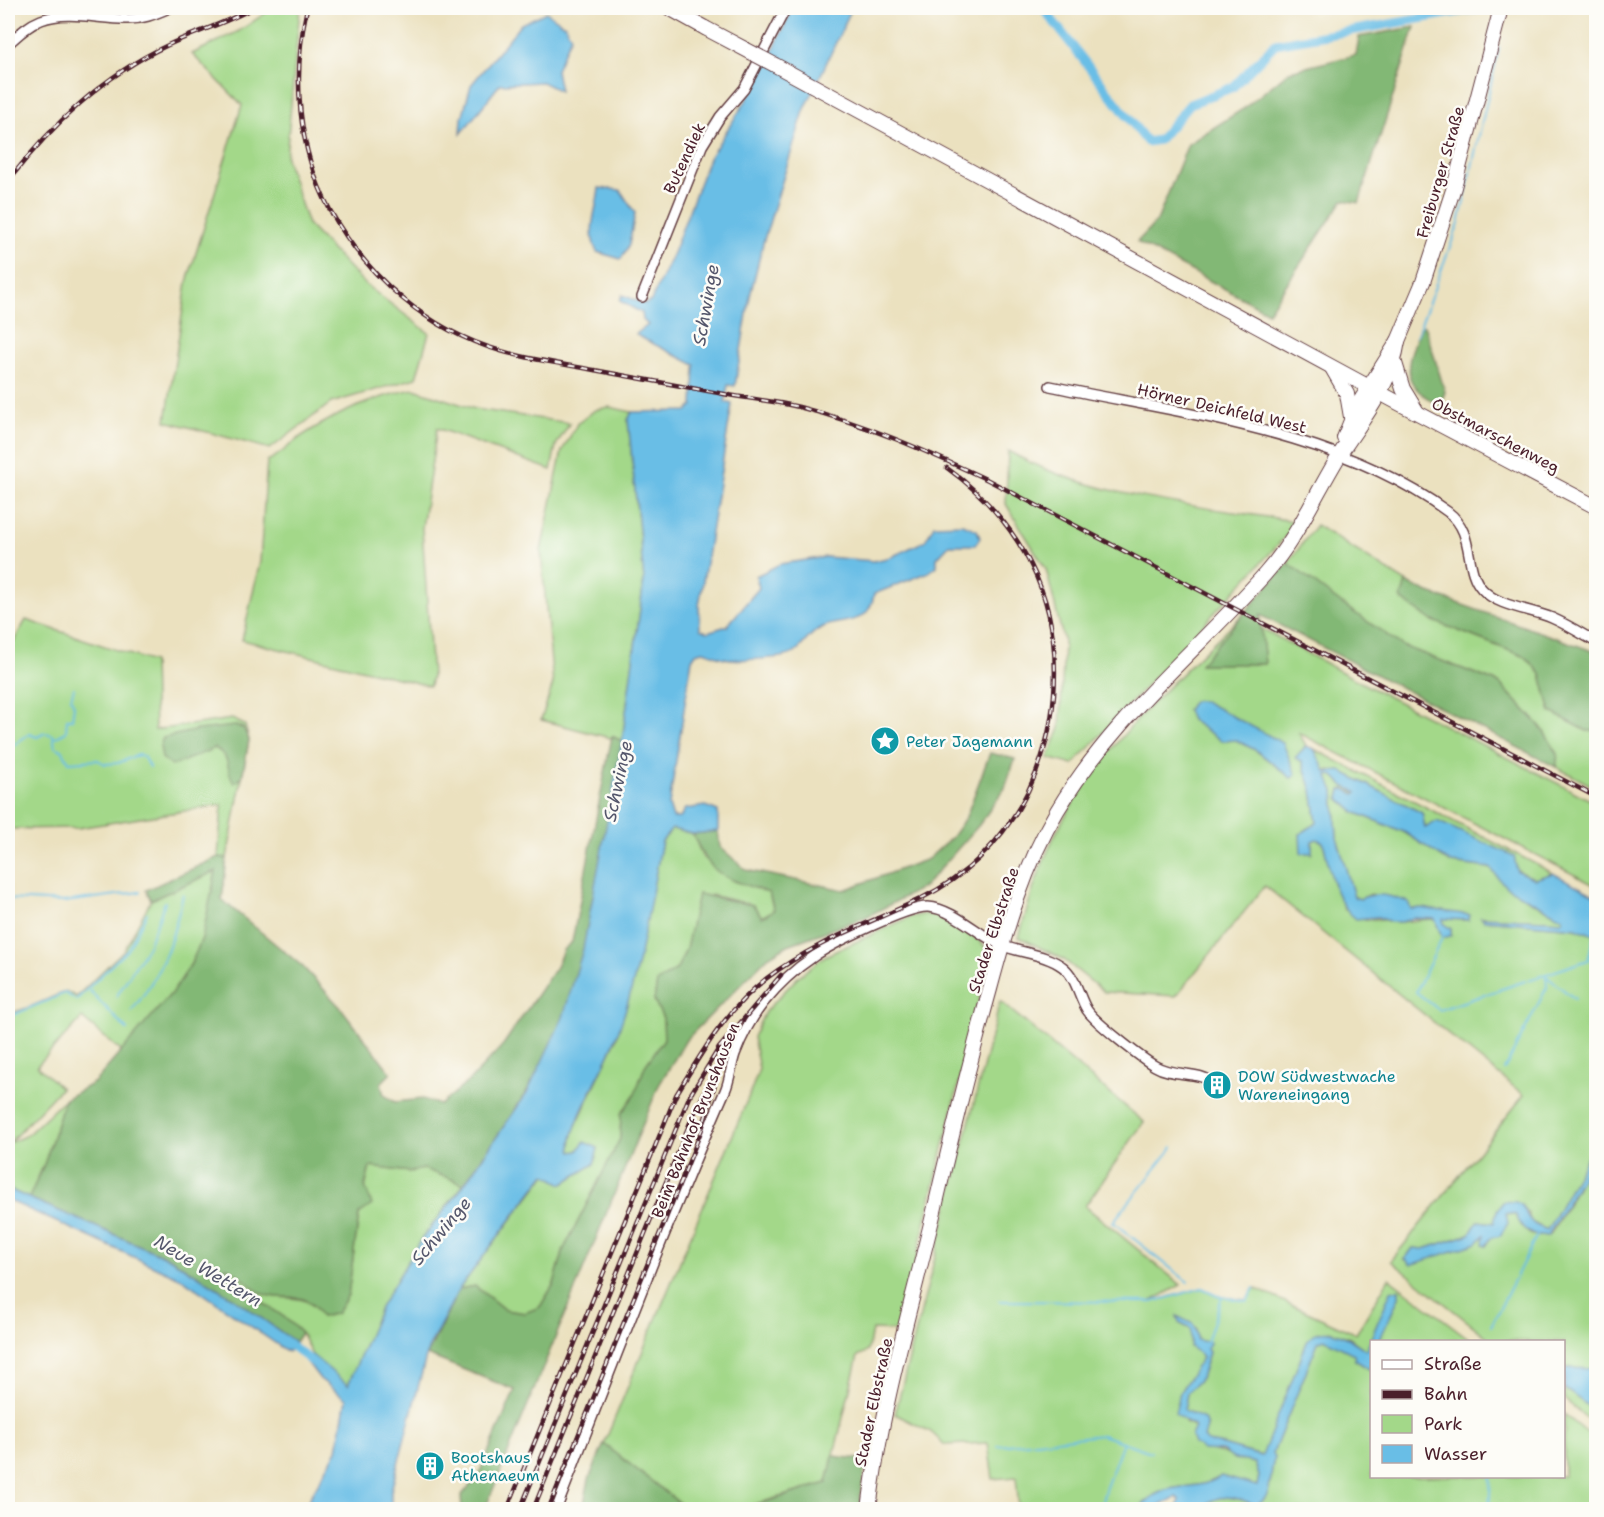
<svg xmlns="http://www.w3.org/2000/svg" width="1604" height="1517" font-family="'Shantell Sans',sans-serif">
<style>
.green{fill:#a3d889;stroke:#767c5a;stroke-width:1.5;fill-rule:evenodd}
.forest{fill:#82b875;stroke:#666c50;stroke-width:1.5}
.water{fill:#69bee6;stroke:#5a6e88;stroke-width:1.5}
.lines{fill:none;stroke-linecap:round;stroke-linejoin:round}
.stream{stroke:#69bee6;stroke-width:2}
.canal{stroke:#69bee6;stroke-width:9}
.street-casing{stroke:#623c41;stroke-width:12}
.secondary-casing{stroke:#623c41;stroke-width:16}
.street{stroke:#fff;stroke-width:9}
.secondary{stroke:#fff;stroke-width:14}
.rail-casing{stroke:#4a1f2b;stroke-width:4.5}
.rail{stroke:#fdfcf7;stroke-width:2;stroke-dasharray:7;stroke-linecap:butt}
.secondary-bridge-casing{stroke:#623c41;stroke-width:16;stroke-linecap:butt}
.secondary-bridge{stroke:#fff;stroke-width:14}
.labels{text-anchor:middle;stroke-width:5;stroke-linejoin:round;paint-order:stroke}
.street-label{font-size:16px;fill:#4a1f2b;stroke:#fdfcf7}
.culture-label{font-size:16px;fill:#0d838f;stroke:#fdfcf7;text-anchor:start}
.water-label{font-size:18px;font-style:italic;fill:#55576c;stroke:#fdfcf7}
</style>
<rect width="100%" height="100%" fill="#fdfcf7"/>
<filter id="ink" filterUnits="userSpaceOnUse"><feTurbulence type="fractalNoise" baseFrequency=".0167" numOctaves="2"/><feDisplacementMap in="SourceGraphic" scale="12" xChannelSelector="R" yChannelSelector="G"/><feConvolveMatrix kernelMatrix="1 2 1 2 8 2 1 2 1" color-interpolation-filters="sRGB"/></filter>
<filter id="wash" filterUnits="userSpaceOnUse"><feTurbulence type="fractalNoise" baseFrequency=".008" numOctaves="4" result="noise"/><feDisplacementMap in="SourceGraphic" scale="24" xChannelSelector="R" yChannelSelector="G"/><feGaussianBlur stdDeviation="1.35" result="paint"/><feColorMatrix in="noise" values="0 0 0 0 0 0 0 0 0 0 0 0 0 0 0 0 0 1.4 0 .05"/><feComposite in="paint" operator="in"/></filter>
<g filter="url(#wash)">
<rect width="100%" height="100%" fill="#ebe1bf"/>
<g class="green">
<path d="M273,8H300L286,158L308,225L366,285L429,333L416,378L331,403L270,449L166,421L187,282L242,105L192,54L239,31Z"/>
<path d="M414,389L475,409L570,423L556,445L551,470L437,428L422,528L432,676L430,686L242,640L260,562L267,461C282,455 291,442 305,434C337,413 377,396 414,389Z"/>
<path d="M609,407L632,412L628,420L629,431L644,580L622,741L541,720L553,684L541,551L562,451L577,424L595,410Z"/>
<path d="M1008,451C1091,499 1205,506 1299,522L1073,765L1048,758L1060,728L1064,642L1046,569L1006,504Z"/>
<path d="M1316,525L1406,582L1402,599L1431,620L1526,657L1541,674L1551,712L1587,731H1596V788L1556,767L1558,754L1541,727L1499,683L1403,646L1342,604L1288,563Z"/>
<path d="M1240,617L1242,618L1201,664H1265L1261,628L1362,683L1596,803V886L1299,733L1306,746L1296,758L1302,761L1312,790L1317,823L1300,834L1311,853L1312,841L1317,839L1323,842L1335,888L1345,910L1367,920C1380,916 1387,923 1401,922C1413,921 1421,919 1435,919L1443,938L1451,935V929L1443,924V919L1469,920L1411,909L1371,894L1360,899L1354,897L1337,837L1334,791L1326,775H1334L1344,786L1357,792L1355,795L1345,789L1341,790L1339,798L1354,812L1404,832L1451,863L1490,868C1511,893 1535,904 1563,917V921L1482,917L1484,920L1576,928L1596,936V1141L1547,1230L1531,1222L1528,1213L1497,1210L1495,1223L1478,1221L1470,1234L1424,1249L1413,1248L1405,1259L1485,1234L1505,1213L1516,1215C1524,1233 1530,1239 1551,1234L1596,1153V1369L1564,1368V1342L1492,1341L1391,1261L1524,1095L1265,886L1176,996L1104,992L1063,959L1019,937C1030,897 1043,854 1064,818C1109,739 1176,679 1240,617ZM1193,701L1291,778L1257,751L1236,740L1222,741L1191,720L1187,710Z"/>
<path d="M26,620L153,662L155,730L232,719L245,725L249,740L227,858L218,857L222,805L78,828L8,829V651Z"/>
<path d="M1314,749L1553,873L1535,879L1429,827L1425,828L1422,813L1341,771L1324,770Z"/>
<path d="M672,829L693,834L703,858L769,893L774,910L762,917L753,905L711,895L677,969L657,983L654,1001L663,1018L664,1039L645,1066L635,1094L621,1114L620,1139L564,1249L554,1284L540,1307L525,1313L505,1310L475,1286L459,1289L546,1174L562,1184L594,1164L598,1148L572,1152L570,1147L574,1130L616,1040L641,947L662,841Z"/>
<path d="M216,871C212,893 210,917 202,939C186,984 152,1016 122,1052L82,1018L37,1066L61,1088L9,1143L27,1135L65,1099L45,1162L29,1198L8,1189V1014L30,1007L66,991L76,997L124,950L151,900Z"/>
<path d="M925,914C946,917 979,935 990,954L899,1331L872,1330L868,1351L858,1356L827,1483L752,1505L753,1509H687L604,1444L751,1091L759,1069L753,1037L765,1012L799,976L825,956L910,917Z"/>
<path d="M1000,1001L1144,1122L1085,1206L1181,1285L1150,1302L1202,1288L1222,1297L1247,1300L1254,1288L1356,1334L1389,1278L1472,1341H1379L1399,1297L1366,1351L1350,1338L1329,1331L1307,1342L1263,1456C1243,1452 1226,1444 1207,1442L1204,1437L1207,1427L1204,1419L1184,1410L1187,1393L1201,1378L1209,1352L1196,1340V1328L1179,1323L1191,1329L1202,1359L1180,1392L1185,1422L1195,1427L1203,1449C1222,1451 1237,1459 1255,1463L1259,1476L1257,1487L1221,1476C1194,1495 1166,1476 1139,1509H1019L1016,1477L993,1479L988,1443L945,1445L931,1432L895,1414Z"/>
<path d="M370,1167L410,1172L424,1168L464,1184L420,1241L380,1308L348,1386L312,1355L301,1333L284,1317L224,1276L226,1267C233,1271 241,1274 247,1279C250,1282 252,1287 256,1289C281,1307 306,1286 321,1317L336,1313L348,1295L359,1214Z"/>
<path d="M1324,1339L1355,1354V1360L1371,1370L1372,1476H1564V1414L1596,1440V1509L1201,1510C1217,1491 1236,1497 1256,1505C1275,1497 1268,1473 1275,1457L1273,1453L1318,1342Z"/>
<path d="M1564,1388L1596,1412V1426L1564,1399Z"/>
</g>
<g class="forest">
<path d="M1415,27L1359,203L1343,200L1268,312L1137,242L1157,221L1188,144L1243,109L1290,71L1356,55L1359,37Z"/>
<path d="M1421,326H1425L1445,392L1440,405C1396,384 1407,363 1421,326Z"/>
<path d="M1288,563L1342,604L1403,646L1499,683L1541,727L1558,754L1556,767L1260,615L1265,664H1200Z"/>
<path d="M1406,582L1426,592L1596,652V731H1587L1551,712L1541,674L1526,657L1431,620L1401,599Z"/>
<path d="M236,726L243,728L249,740L242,778L234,783C224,768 234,760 215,748L172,766L162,758L160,746L163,738L197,730Z"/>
<path d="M612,736L622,741C606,832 596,928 564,1016C541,1078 501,1130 464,1184L424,1169L410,1172L370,1167L365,1186L372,1205L359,1214L348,1295L337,1313L321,1317C305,1284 282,1307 256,1290C245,1282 241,1274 226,1267L224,1277L284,1317L301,1333L295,1342L233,1298L171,1259L29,1198L45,1162L65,1099L95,1082L175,989L191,964L202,938L216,871L151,900L146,890L218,857L227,858L222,900L302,966L341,1008L391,1073L381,1083L384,1095L395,1102L423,1099L440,1105L469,1081L503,1045L556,967L563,950L572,942Z"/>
<path d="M990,753L1015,759L1005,788L979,825L924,887L866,917L788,945L768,957L686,1040L659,1085L485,1509H462L461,1496L478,1476L515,1390L427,1355L459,1289L475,1286L505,1310L525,1313L540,1307L554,1284L564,1249L620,1139L621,1114L635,1094L645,1066L664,1039L663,1018L654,1001L657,982L677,969L686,949L698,894L753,905L762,917L774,910L769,893C727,878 711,879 693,834L718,831L720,847L746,870L844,890L928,859L952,837L966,817Z"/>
<path d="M604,1444L687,1509H583L589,1479Z"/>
<path d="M833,1456L866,1460L859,1509H753L752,1506L827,1483Z"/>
</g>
<g class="water">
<path d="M793,8H852L804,111L763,243L750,296L735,386L728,385L725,402L732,404L699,606L700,629L707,632L727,626L759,588L756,576L780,564L826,557L874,561L891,557L925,541L934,525L963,524L977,530L980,538L975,545H949L937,558V566L929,572L874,594C869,625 850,618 825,626C811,631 805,644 794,653C786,659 736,661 725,658C718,657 711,653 703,651L696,653L692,659L669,805L673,818H680L685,809L705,806L718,811V831L693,834L672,829L662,841C648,910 637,995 607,1059C599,1077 565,1136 572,1152L578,1151L584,1142L598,1148L594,1164L562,1184L545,1174L459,1289L428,1349L391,1491V1509L303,1510L337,1450L346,1399L320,1379L307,1362L312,1355L348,1385L380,1308L420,1241L458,1193L527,1093L563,1017L583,949L622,741L644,580L628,420L632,412L687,411L693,406L695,365L638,336L636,334L648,325L643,320L642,313L620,301L622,295L645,304L651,301L673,253L709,158L758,82Z"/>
<path d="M546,12L565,25L571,36L556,70L560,91L542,82L500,84L461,134L462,118L471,85L521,24Z"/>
<path d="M599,188L620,190L635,213L629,245L621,259L597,252C586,231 597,210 599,188Z"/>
<path d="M1193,701H1204L1283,743L1296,775L1291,778L1257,751L1236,740L1222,741L1191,720L1187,710Z"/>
<path d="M1306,746L1314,749L1326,772L1341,771L1422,813L1425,828L1437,821L1514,856L1517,871L1535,879L1553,873L1596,896V936L1576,928L1484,920L1481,917L1563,921V918L1506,887L1490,868L1451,863L1404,832L1354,812L1339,798L1341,790L1345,789L1355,794L1357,792L1344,786L1334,776L1327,775L1334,791L1337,837L1354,897L1360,899C1378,891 1391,896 1408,902L1411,909L1421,908L1470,915L1469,920L1443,919L1444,924L1451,929V936L1442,938L1435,919L1413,918L1402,922H1391L1378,917L1356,919C1333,901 1330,869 1323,842L1317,839L1312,841V853H1301L1300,834L1317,823L1312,790L1302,761L1295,758Z"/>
<path d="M1596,1141V1153L1548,1236C1529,1235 1523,1232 1516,1215L1506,1213L1508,1223L1500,1236L1491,1238L1486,1246L1483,1245L1484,1235L1477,1243L1411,1265L1405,1259L1413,1248L1424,1249L1470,1234L1478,1221L1494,1223L1497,1210L1503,1202C1529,1199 1521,1213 1533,1223C1536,1226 1543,1228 1547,1230Z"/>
<path d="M8,1189L171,1259L233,1298L295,1342L288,1352L182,1279L8,1200Z"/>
<path d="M1399,1289V1297L1379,1341L1372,1342L1371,1370L1355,1360L1354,1354L1324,1339L1318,1342L1273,1453L1275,1457C1268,1473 1275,1497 1256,1505C1236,1497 1217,1491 1201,1509H1176L1180,1500L1176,1497L1154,1509H1139C1166,1476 1194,1495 1221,1476L1257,1486L1259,1476L1255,1463L1234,1459L1222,1451L1203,1450L1194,1444L1191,1436L1195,1427L1175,1413L1180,1392L1202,1358L1199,1353L1190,1347L1191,1329L1179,1323L1177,1316C1192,1325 1196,1319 1197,1340L1209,1342L1207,1349L1209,1352L1201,1378L1187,1393L1184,1410L1204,1419L1207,1427L1204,1437L1207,1442C1226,1444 1243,1452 1262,1456L1307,1342L1313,1334C1333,1326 1350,1339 1366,1350L1391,1291Z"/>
<path d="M1564,1368L1596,1369V1412L1564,1388Z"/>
</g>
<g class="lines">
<g class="stream">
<path d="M1416,337L1459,223L1499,48"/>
<path d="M55,738L66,732L67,719H72L74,706L71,698L74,688"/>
<path d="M8,749L29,734L37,737L45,733L53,735L55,747L62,750L69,762L98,760L105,764L118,763L138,755L143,756L149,767"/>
<path d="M8,899L64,902L140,892"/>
<path d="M1442,938L1416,992L1439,1010L1588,960L1594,936"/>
<path d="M90,991L127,1030"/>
<path d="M116,997L148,946L165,902"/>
<path d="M131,1012C163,971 172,944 183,894"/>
<path d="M8,1017L65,993L76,1000L128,949L147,913"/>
<path d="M1504,1070L1547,987L1546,976L1575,999"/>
<path d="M1173,1147L1113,1222L1188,1282"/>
<path d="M999,1301L1152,1302L1202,1288L1222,1297"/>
<path d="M1491,1326L1537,1235"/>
<path d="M1207,1342L1222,1297L1247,1301L1254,1288"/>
<path d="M998,1446L1102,1435L1151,1452"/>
<path d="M1100,1510L1105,1490L1123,1442"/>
<path d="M1489,1510L1491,1476"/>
</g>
<g class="canal">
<path d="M1043,8L1147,142L1159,140L1190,104L1233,87L1275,44L1481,8"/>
<path d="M284,1340L318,1366"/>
</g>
</g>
</g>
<g filter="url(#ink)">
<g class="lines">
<g class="street-casing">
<g id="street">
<path d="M8,44C18,35 28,25 41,20C67,10 98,19 125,19C141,20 155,14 169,8"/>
<path d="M642,297L702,146L720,117L744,89L786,8"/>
<path d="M1050,386C1182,414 1336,430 1448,512C1476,533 1463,568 1482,589C1498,607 1531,609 1552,618C1568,625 1582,634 1596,642"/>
<path d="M556,1510C611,1370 664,1229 725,1091C730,1080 731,1066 735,1054C742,1036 752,1017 764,1002C778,985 795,969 813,957C831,944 908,906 928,907C954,909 978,935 1001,945C1020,953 1046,954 1063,967C1076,977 1079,997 1087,1010C1095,1022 1141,1058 1155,1066C1175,1078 1198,1069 1216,1085"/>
</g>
</g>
<g class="secondary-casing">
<g id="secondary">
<path d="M669,8L705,28"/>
<path d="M775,65L1393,400L1596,507"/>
<path d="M1395,363L1403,389L1417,412"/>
<path d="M1332,368L1347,394L1351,417"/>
<path d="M1344,438L1357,406L1398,341L1423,282L1454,187L1501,8"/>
<path d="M869,1510C881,1407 911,1307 935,1207C952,1134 970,1061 990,989C1006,929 1025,865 1057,811C1113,717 1194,654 1265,574C1299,536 1316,492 1342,451C1365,416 1392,383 1398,341"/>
</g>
</g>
<use href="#street" class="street"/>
<use href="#secondary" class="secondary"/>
<g class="rail-casing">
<g id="rail">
<path d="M307,8C292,75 297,148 330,210C367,277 427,330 501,351C531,360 563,364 594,370C637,378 681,386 724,394C749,399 774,401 799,407C866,424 926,451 988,480L1596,797"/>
<path d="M8,181C52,125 102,76 168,45C196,32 226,23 253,8"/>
<path d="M714,1084L731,1041"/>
<path d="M507,1510L676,1095C702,1052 727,1009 767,978C814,942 868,924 920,899C1019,851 1065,745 1053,639C1045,569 1003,508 947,468"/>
<path d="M520,1510L689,1097L719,1048L781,975"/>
<path d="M533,1510L689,1125L713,1074"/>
<path d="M548,1510L702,1129L717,1077"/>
</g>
</g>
<use href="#rail" class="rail"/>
<g class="secondary-bridge-casing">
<path id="secondary-bridge" d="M705,28L775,65"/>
</g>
<use href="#secondary-bridge" class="secondary-bridge"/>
</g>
</g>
<defs>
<g id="sight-disc" transform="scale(1.5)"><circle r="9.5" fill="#0f9aa8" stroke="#fdfcf7"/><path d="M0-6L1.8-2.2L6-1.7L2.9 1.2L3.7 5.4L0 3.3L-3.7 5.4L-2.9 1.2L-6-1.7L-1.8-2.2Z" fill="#fff"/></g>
<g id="building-disc" transform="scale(1.5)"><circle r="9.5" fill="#0f9aa8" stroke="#fdfcf7"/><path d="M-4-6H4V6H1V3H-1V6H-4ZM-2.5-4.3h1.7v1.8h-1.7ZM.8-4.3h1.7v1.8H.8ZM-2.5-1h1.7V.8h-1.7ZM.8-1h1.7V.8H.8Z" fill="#fff"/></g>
</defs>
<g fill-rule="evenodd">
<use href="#sight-disc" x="885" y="741"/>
<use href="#building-disc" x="1217" y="1085"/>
<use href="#building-disc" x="430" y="1466"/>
</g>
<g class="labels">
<g class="street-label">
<text transform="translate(684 158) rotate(-65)" y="6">Butendiek</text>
<text transform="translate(1440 172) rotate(-74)" y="6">Freiburger Straße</text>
<text transform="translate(1222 408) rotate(13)" y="6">Hörner Deichfeld West</text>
<text transform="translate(1496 435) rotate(28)" y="6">Obstmarschenweg</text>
<text transform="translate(993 930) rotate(-72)" y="6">Stader Elbstraße</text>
<text transform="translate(695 1120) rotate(-68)" y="6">Beim Bahnhof Brunshausen</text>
<text transform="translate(873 1402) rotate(-78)" y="6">Stader Elbstraße</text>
</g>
<g class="culture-label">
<text x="906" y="747">Peter Jagemann</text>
<text x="1238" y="1082">DOW Südwestwache<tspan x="1238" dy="18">Wareneingang</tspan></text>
<text x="451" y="1463">Bootshaus<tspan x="451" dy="18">Athenaeum</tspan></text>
</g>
<g class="water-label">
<text transform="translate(706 305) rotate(-80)" y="6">Schwinge</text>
<text transform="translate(618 781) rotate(-78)" y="6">Schwinge</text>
<text transform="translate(441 1231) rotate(-50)" y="6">Schwinge</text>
<text transform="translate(208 1271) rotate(31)" y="6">Neue Wettern</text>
</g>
</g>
<rect width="1604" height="1517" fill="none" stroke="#fdfcf7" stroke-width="30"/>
<rect x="1370" y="1340" width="195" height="138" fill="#fdfcf7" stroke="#b5a4a5" stroke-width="1.5"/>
<rect x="1382" y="1360" width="30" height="9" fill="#ffffff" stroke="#b5a4a5" stroke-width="1.5"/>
<text x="1424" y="1370" font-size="18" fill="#4a1f2b">Straße</text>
<rect x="1382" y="1390" width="30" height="9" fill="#4a1f2b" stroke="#b5a4a5" stroke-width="1.5"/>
<text x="1424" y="1400" font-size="18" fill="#4a1f2b">Bahn</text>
<rect x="1382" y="1415" width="30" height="18" fill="#a3d889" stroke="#b5a4a5" stroke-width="1.5"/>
<text x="1424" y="1430" font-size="18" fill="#4a1f2b">Park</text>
<rect x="1382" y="1445" width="30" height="18" fill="#69bee6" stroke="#b5a4a5" stroke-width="1.5"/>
<text x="1424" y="1460" font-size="18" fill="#4a1f2b">Wasser</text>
</svg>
